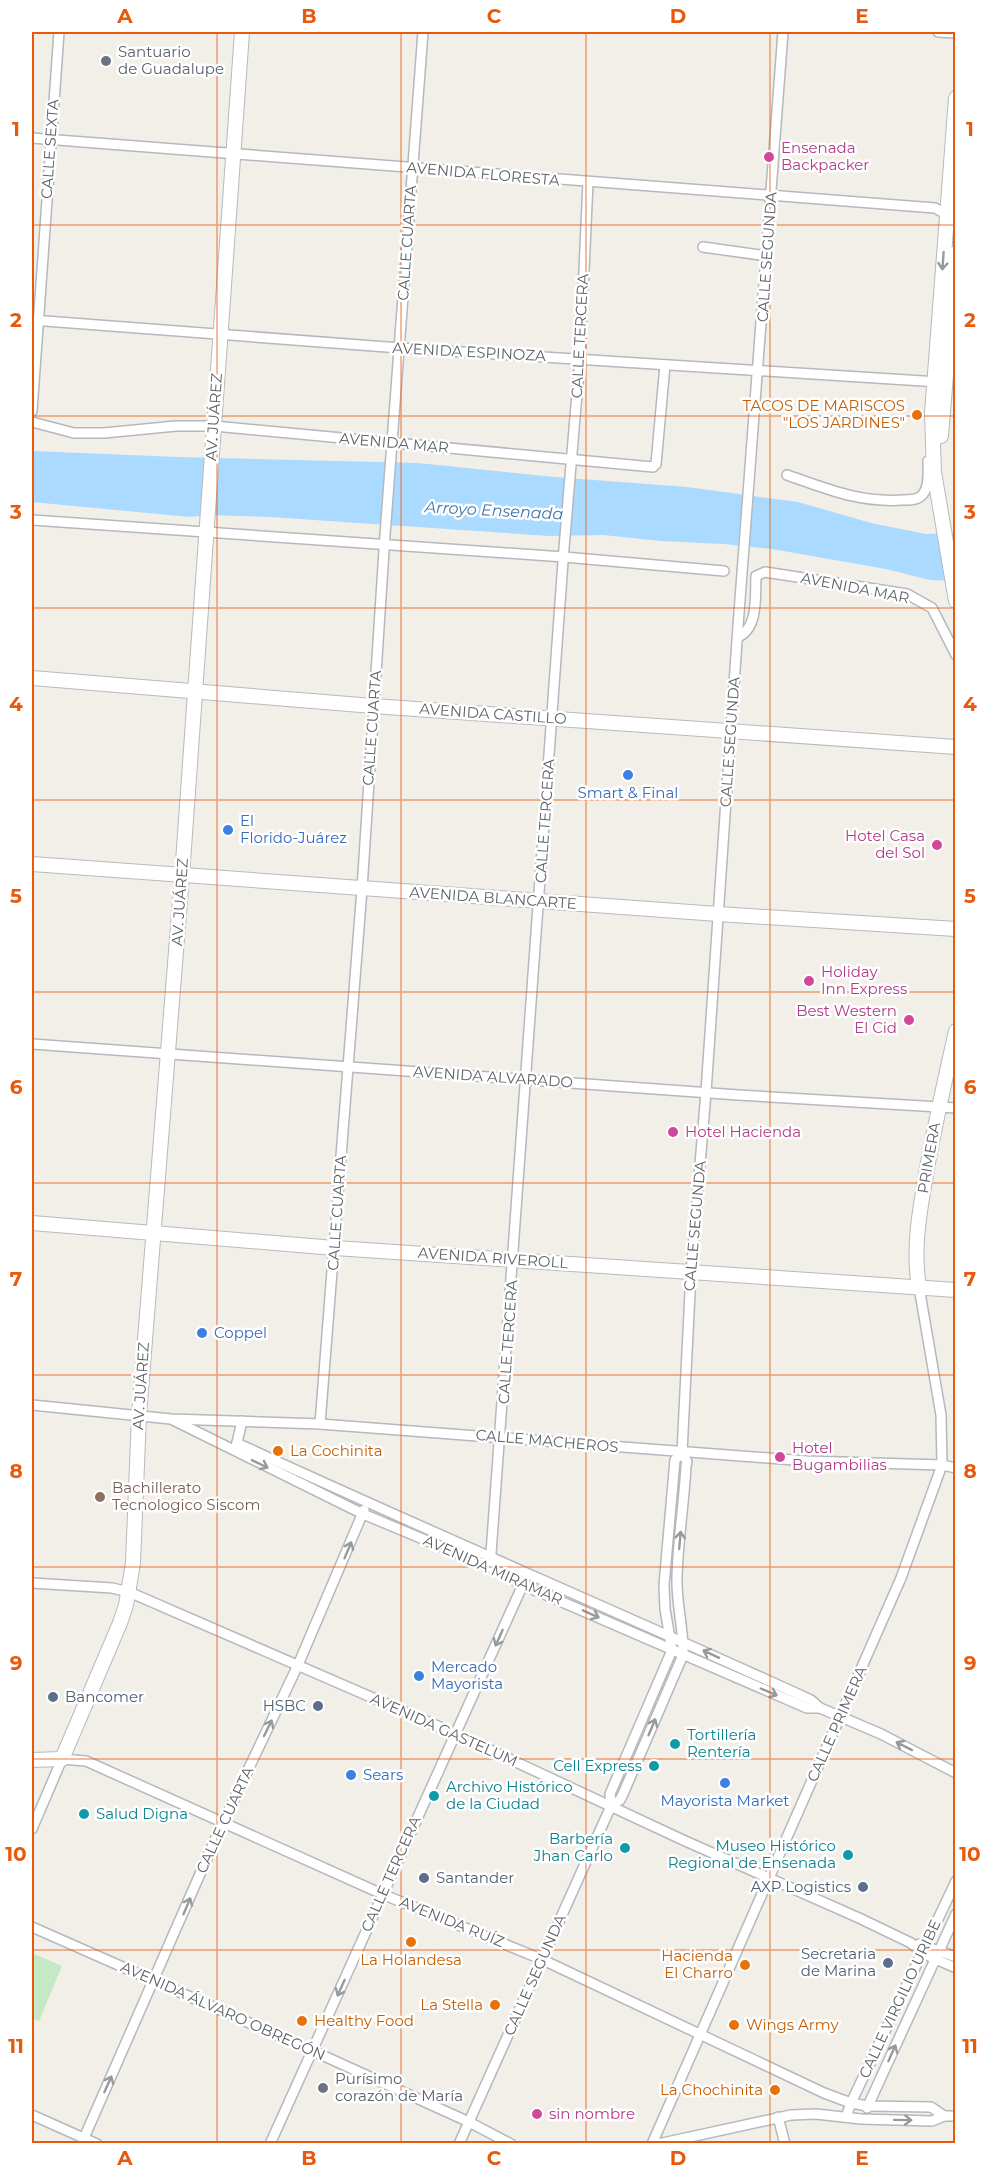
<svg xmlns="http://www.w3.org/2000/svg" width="987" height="2175" font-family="Montserrat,sans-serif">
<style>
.green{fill:#c5e8c5}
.water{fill:#aadaff}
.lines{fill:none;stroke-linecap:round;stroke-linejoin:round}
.street-casing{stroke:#b5b8bc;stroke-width:12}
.secondary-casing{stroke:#b6babf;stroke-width:16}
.street{stroke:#fff;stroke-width:9}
.secondary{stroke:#fff;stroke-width:14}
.oneway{stroke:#979a9d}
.grid{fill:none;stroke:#e8590c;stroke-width:1.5;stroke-opacity:0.55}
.worship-dot{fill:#6b7280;stroke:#fff;stroke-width:2}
.hotel-dot{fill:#d1479c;stroke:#fff;stroke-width:2}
.food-dot{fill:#e8710a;stroke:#fff;stroke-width:2}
.shop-dot{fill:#3f7fe0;stroke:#fff;stroke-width:2}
.education-dot{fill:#8d6e63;stroke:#fff;stroke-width:2}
.service-dot{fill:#5c6f8a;stroke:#fff;stroke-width:2}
.culture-dot{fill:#0f9aa8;stroke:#fff;stroke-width:2}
.labels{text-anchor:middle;stroke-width:5;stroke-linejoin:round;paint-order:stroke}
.worship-label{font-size:15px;fill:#5b616d;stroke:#fff;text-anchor:start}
.hotel-label{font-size:15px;fill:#b23c85;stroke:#fff;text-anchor:start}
.street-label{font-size:15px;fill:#5f6368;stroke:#fff}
.food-label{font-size:15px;fill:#c56008;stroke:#fff;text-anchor:end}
.shop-label{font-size:15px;fill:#366cbe;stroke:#fff;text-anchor:start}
.education-label{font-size:15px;fill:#785e54;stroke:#fff;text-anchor:start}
.service-label{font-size:15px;fill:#4e5e75;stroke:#fff;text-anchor:end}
.culture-label{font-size:15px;fill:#0d838f;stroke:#fff;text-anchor:start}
.water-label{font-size:16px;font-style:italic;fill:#4174aa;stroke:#fff}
.neatline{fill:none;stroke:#e8590c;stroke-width:2}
.grid-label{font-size:20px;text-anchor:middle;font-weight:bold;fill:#e8590c}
</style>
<rect width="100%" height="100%" fill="#f1efe8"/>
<path class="green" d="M32,1953L62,1966L39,2021L32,2018Z"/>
<path class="water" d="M32,451L177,457L418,463L554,477L687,487L798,502L871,523L926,534L955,533V581L930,580L886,569L772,549L724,544L661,541L603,535L550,536L270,517L206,515L190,517L32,502Z"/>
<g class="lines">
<g class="street-casing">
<g id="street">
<path d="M938,32L956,33"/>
<path d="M32,138L935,208L946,214"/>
<path d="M703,247L767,256"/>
<path d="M32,320L400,348L939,382"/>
<path d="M32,411L59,32"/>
<path d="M32,422L74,433H104L176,426H214L653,467L656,464L665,365"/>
<path d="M787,475C827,489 860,503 903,500C909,500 917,500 921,496C930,489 928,471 928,461"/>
<path d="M32,520L564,557L724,571"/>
<path d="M738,637C759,628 755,594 756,576L765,572L907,594L932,608L956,655"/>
<path d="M32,1044L738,1095L956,1108"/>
<path d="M32,1405L171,1419L320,1424L807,1461L942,1465L956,1468"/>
<path d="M173,1420L363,1514L490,1567L523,1585L807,1708H820"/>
<path d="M320,1424L362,889L385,535L423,32"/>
<path d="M237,1443C427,1531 621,1613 811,1700L820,1708L881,1734L956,1773"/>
<path d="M236,1447L242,1421"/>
<path d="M490,1567L564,548L580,358L588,182"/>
<path d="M32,1583L112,1588L129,1592L456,1734L683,1840L859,1918L911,1943L922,1953L956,1968"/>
<path d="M611,1806L610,1794L672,1650L665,1609L664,1585L675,1460L682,1452"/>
<path d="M32,1829L62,1759L86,1761L382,1894L541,1959L824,2093L851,2103L868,2106L931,2107L944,2116"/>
<path d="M32,1927L313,2051L469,2122L511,2144"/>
<path d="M919,1944L956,1957"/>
<path d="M867,2108L956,1914"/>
<path d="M32,2115L97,2144"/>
<path d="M778,2117L785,2144"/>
<path d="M846,2117L851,2103L956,1881"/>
<path d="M84,2138L218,1833L298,1665L364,1510"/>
<path d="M270,2144L525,1580"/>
<path d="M459,2144L611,1806L620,1800L623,1794L683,1655C684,1629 676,1604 677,1577C678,1540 684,1503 686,1466L687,1462L682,1452L691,1273L706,1092L738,626L783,32"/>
<path d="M652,2144L901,1578L942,1465L941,1415L919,1287"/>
<path d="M658,2144L791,2115L816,2114L861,2119L932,2121L944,2116H956"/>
</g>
</g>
<g class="secondary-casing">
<g id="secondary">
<path d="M956,98L932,413L934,472L956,601"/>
<path d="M941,436L956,253"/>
<path d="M32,678L373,706L956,747"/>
<path d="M32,864L718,914L956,929"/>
<path d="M32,1223L335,1248L956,1290"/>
<path d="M919,1287C912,1246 921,1204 928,1163C936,1119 946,1075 956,1031"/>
<path d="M32,1760L62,1759L120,1623L126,1605L133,1563L139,1415L182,876L242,32"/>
</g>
</g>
<use href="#street" class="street"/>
<use href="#secondary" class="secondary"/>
</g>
<defs><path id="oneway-shaft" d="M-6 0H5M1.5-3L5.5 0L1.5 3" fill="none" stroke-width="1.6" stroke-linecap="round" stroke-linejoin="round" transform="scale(1.5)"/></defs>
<g class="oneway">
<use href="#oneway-shaft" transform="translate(943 261) rotate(94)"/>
<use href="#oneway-shaft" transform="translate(260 1464) rotate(26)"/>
<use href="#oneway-shaft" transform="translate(680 1540) rotate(-85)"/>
<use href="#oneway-shaft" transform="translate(348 1550) rotate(-67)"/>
<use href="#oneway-shaft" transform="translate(591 1614) rotate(24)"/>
<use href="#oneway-shaft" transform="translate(499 1638) rotate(114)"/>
<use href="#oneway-shaft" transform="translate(711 1654) rotate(-155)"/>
<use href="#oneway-shaft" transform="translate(769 1692) rotate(23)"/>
<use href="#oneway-shaft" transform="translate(652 1727) rotate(-67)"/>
<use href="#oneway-shaft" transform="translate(268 1728) rotate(-64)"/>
<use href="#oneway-shaft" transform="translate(904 1746) rotate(-153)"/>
<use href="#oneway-shaft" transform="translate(187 1906) rotate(-67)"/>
<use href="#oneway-shaft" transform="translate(341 1988) rotate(114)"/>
<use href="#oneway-shaft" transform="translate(892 2053) rotate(-66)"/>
<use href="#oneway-shaft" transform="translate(108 2084) rotate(-66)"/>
<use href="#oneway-shaft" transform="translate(903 2120) rotate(1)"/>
</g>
<path class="grid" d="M217,32V2144M401,32V2144M586,32V2144M770,32V2144M32,225H956M32,416H956M32,608H956M32,800H956M32,992H956M32,1183H956M32,1375H956M32,1567H956M32,1759H956M32,1950H956"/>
<g class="worship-dot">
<circle cx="106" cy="61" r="6"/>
<circle cx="323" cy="2088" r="6"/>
</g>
<g class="hotel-dot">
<circle cx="769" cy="157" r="6"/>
<circle cx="937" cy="845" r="6"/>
<circle cx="809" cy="981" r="6"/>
<circle cx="909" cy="1020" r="6"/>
<circle cx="673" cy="1132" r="6"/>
<circle cx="780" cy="1457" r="6"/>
<circle cx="537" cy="2114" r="6"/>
</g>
<g class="food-dot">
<circle cx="917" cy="415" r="6"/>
<circle cx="278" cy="1451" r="6"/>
<circle cx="411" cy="1942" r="6"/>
<circle cx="745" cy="1965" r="6"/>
<circle cx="495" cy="2005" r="6"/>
<circle cx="302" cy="2021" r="6"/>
<circle cx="734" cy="2025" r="6"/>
<circle cx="775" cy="2090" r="6"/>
</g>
<g class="shop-dot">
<circle cx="628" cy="775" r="6"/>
<circle cx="228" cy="830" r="6"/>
<circle cx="202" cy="1333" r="6"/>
<circle cx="419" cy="1676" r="6"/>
<circle cx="351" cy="1775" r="6"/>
<circle cx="725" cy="1783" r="6"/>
</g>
<circle class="education-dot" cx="100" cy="1497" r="6"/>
<g class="service-dot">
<circle cx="53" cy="1697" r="6"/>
<circle cx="318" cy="1706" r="6"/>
<circle cx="424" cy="1878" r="6"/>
<circle cx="863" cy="1887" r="6"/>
<circle cx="888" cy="1963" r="6"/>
</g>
<g class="culture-dot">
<circle cx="675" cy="1744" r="6"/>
<circle cx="654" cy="1766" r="6"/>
<circle cx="434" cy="1796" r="6"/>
<circle cx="84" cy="1814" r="6"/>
<circle cx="625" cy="1848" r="6"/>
<circle cx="848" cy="1855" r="6"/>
</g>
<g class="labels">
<g class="worship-label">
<text x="118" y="57">Santuario<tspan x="118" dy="17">de Guadalupe</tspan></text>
<text x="335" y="2084">Purísimo<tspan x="335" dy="17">corazón de María</tspan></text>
</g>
<g class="hotel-label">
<text x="781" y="153">Ensenada<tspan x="781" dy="17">Backpacker</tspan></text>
<text x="925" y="841" text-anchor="end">Hotel Casa<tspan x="925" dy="17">del Sol</tspan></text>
<text x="821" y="977">Holiday<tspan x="821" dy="17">Inn Express</tspan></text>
<text x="897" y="1016" text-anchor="end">Best Western<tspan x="897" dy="17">El Cid</tspan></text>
<text x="685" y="1137">Hotel Hacienda</text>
<text x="792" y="1453">Hotel<tspan x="792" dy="17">Bugambilias</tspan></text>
<text x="549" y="2119">sin nombre</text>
</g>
<g class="street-label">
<text transform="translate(50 149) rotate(-86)" y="5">CALLE SEXTA</text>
<text transform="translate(483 174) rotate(5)" y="5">AVENIDA FLORESTA</text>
<text transform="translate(407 243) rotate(-86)" y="5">CALLE CUARTA</text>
<text transform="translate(767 257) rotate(-86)" y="5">CALLE SEGUNDA</text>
<text transform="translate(580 336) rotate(-87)" y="5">CALLE TERCERA</text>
<text transform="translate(469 352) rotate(3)" y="5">AVENIDA ESPINOZA</text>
<text transform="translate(214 417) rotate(-86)" y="5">AV. JUÁREZ</text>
<text transform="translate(394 443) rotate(5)" y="5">AVENIDA MAR</text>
<text transform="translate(855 588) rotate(11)" y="5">AVENIDA MAR</text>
<text transform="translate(493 714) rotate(4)" y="5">AVENIDA CASTILLO</text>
<text transform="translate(372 728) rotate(-86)" y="5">CALLE CUARTA</text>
<text transform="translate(730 742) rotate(-86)" y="5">CALLE SEGUNDA</text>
<text transform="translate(545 821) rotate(-86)" y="5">CALLE TERCERA</text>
<text transform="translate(493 898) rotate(4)" y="5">AVENIDA BLANCARTE</text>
<text transform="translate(180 902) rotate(-86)" y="5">AV. JUÁREZ</text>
<text transform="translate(493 1077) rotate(4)" y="5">AVENIDA ALVARADO</text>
<text transform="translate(929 1158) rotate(-80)" y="5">PRIMERA</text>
<text transform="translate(337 1213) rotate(-86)" y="5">CALLE CUARTA</text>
<text transform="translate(695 1226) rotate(-85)" y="5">CALLE SEGUNDA</text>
<text transform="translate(493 1258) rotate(4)" y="5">AVENIDA RIVEROLL</text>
<text transform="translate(508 1342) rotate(-86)" y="5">CALLE TERCERA</text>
<text transform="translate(141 1386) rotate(-86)" y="5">AV. JUÁREZ</text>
<text transform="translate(547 1441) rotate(5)" y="5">CALLE MACHEROS</text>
<text transform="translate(493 1570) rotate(24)" y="5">AVENIDA MIRAMAR</text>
<text transform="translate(837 1724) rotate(-66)" y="5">CALLE PRIMERA</text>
<text transform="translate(444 1730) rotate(24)" y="5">AVENIDA GASTELUM</text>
<text transform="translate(225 1820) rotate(-65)" y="5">CALLE CUARTA</text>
<text transform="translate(391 1874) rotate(-66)" y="5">CALLE TERCERA</text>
<text transform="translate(452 1922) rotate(22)" y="5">AVENIDA RUÍZ</text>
<text transform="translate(535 1975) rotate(-66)" y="5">CALLE SEGUNDA</text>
<text transform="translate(900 1999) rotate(-65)" y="5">CALLE VIRGILIO URIBE</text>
<text transform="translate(223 2011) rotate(24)" y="5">AVENIDA ÁLVARO OBREGÓN</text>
</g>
<g class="food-label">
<text x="905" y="411">TACOS DE MARISCOS<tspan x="905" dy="17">"LOS JARDINES"</tspan></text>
<text x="290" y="1456" text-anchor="start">La Cochinita</text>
<text x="733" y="1961">Hacienda<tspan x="733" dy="17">El Charro</tspan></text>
<text x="411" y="1965" text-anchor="middle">La Holandesa</text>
<text x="483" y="2010">La Stella</text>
<text x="314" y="2026" text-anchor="start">Healthy Food</text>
<text x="746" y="2030" text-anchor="start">Wings Army</text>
<text x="763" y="2095">La Chochinita</text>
</g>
<g class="shop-label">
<text x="628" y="798" text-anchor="middle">Smart &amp; Final</text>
<text x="240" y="826">El<tspan x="240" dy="17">Florido-Juárez</tspan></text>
<text x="214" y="1338">Coppel</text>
<text x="431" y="1672">Mercado<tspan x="431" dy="17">Mayorista</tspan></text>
<text x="363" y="1780">Sears</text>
<text x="725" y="1806" text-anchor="middle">Mayorista Market</text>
</g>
<g class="education-label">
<text x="112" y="1493">Bachillerato<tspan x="112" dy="17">Tecnologico Siscom</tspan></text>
</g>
<g class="service-label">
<text x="65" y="1702" text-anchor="start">Bancomer</text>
<text x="306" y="1711">HSBC</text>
<text x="436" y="1883" text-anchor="start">Santander</text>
<text x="851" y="1892">AXP Logistics</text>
<text x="876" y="1959">Secretaria<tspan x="876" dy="17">de Marina</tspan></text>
</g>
<g class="culture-label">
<text x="687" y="1740">Tortillería<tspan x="687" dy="17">Rentería</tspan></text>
<text x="642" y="1771" text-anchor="end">Cell Express</text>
<text x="446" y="1792">Archivo Histórico<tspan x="446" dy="17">de la Ciudad</tspan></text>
<text x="96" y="1819">Salud Digna</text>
<text x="613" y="1844" text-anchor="end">Barbería<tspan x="613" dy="17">Jhan Carlo</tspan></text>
<text x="836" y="1851" text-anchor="end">Museo Histórico<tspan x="836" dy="17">Regional de Ensenada</tspan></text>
</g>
<g class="water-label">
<text transform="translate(494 510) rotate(3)" y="6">Arroyo Ensenada</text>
</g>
</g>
<rect width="987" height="2175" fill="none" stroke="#ffffff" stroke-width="66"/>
<rect x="33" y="33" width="921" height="2109" class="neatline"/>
<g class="grid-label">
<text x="125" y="23">A</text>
<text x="309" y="23">B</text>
<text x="494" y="23">C</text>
<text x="678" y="23">D</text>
<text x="862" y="23">E</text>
<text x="16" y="136">1</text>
<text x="970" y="136">1</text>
<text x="16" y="327">2</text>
<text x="970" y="327">2</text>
<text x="16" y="519">3</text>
<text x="970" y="519">3</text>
<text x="16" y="711">4</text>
<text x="970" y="711">4</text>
<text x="16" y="903">5</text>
<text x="970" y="903">5</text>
<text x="16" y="1094">6</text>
<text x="970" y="1094">6</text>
<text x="16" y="1286">7</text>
<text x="970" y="1286">7</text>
<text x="16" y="1478">8</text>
<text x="970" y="1478">8</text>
<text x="16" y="1670">9</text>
<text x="970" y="1670">9</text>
<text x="16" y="1861">10</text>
<text x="970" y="1861">10</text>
<text x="16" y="2053">11</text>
<text x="970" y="2053">11</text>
<text x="125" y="2165">A</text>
<text x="309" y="2165">B</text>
<text x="494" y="2165">C</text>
<text x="678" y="2165">D</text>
<text x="862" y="2165">E</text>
</g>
</svg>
